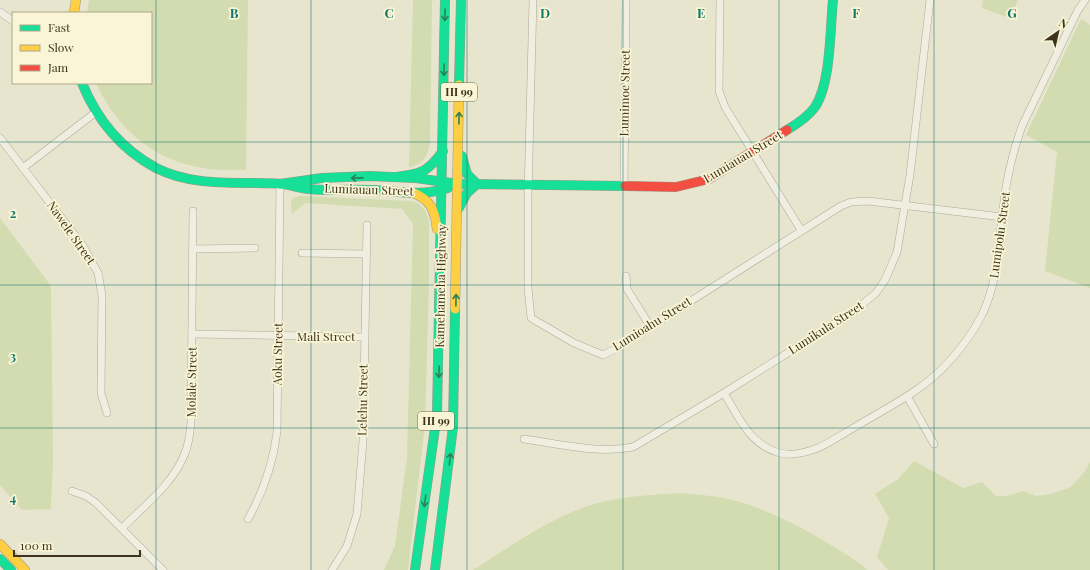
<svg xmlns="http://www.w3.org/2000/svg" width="1090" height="570" font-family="'Playfair Display',serif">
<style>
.green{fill:#d3dbb0}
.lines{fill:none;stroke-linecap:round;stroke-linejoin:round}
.street-casing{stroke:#ada998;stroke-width:8}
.fast-casing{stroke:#9d9987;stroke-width:10}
.slow-casing{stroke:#9d9987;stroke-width:10}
.jam-casing{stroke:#9d9987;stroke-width:10}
.street{stroke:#f0eee1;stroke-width:7}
.fast{stroke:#16e098;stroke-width:9}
.slow{stroke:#ffcf43;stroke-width:9}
.jam{stroke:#f24e42;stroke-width:9}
.oneway{stroke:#2c8155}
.grid{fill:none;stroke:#0f766e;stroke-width:1;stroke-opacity:0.55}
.labels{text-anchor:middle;stroke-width:3.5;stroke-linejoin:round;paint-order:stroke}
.shield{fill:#f9f5d5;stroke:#766d55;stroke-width:1}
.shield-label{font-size:11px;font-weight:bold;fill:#3e331e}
.street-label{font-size:12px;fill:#3e331e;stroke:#f9f5d5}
.grid-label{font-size:13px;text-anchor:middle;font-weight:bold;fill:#0f766e;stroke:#f9f5d5;stroke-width:3.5;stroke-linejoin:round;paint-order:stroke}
</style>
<rect width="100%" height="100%" fill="#e8e5ce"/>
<g class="green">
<path d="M89,0H248L246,170C232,169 217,171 203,168C153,160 117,129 96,83H151V13H87Z"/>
<path d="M413,0H432L430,143C427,157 424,164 409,167Z"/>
<path d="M983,0H1018L1010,18L982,8Z"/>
<path d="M1081,19L1090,25V288L1045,271L1057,152L1026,135Z"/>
<path d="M300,196L411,201C423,204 426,210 429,221V281L425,424L408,570H384L395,546L407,458L413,224L402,209L305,203L292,214L291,202L293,198Z"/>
<path d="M0,218L51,286L53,458L51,509L22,510L0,485Z"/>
<path d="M914,461L963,488L982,482L996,496H1007L1023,491L1036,496L1051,494L1071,487L1086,470L1090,462V570H888L877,557L889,518L875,494L898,479Z"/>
<path d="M682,493C699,495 717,496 733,500C780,513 821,538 861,564L867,570H473C508,548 545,521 585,507C615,496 650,495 682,493Z"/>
</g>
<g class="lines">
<g class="street-casing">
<g id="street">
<path d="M533,0L528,194V288L531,318L574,343L603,355L615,349L841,206L851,202L868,201L1002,217"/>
<path d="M720,0L719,91L725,107L801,230"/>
<path d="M0,12L13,21"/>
<path d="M0,138L83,246L98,273L102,295L101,393L107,413"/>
<path d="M23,168L96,112"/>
<path d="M624,185L626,0"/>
<path d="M193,249L255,248"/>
<path d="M302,253L365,254"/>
<path d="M626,276L627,289L650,326"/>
<path d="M192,334L364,337"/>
<path d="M724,393C739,418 750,445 780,453C791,456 804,453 815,449C829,444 842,434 855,427C885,409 918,393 943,368C958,353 972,334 982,315C997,284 998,251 1002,218C1005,186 1011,156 1022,126L1078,10L1085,0"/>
<path d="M907,396L934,444"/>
<path d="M524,439C560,444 598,454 633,447L724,393L853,312L876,293L885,280L897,252L910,175L930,0"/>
<path d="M72,491L86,496L96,503L163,570"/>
<path d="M248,519C264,491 273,464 277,432L280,184"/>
<path d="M122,528C144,506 174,483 185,453C189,444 190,433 191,423L193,211"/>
<path d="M332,570L347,546L357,514L363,441L367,225"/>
</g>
</g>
<g class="fast-casing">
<g id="fast">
<path d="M82,83C97,120 121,149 156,168C196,188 239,181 282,184C291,185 300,188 309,189C331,191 353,189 376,190C400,192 424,196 448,188"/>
<path d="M459,85L461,0"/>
<path d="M787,130C797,124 808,117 815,107C831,83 830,29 833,0"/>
<path d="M396,177C421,174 428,172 443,151"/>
<path d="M280,184L322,178L369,176L416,178L458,184L625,186"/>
<path d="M459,208L467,193L477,184L467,174L462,156"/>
<path d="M0,559L11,570"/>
<path d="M415,570L437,414L445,0"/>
<path d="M435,570L453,427L455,309"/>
</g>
</g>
<g class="slow-casing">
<g id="slow">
<path d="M74,13L76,0"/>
<path d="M411,192C430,199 435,209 437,229"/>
<path d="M455,309L459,85"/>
<path d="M0,544L25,570"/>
</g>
</g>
<g class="jam-casing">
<path id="jam" d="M625,186L676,187L709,179L787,130"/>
</g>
<use href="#street" class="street"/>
<use href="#fast" class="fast"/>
<use href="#slow" class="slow"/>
<use href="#jam" class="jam"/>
</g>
<defs><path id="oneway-shaft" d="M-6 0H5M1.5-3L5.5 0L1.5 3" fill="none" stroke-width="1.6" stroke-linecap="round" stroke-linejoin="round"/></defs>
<g class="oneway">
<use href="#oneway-shaft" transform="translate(445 15) rotate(91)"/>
<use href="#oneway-shaft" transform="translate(444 70) rotate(91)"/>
<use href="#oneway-shaft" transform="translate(459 118) rotate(-89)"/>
<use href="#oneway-shaft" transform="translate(357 178) rotate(179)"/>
<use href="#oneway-shaft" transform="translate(456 300) rotate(-89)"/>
<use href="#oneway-shaft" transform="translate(439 372) rotate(92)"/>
<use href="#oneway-shaft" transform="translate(450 459) rotate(-83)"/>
<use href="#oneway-shaft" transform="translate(425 501) rotate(98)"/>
</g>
<path class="grid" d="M156,0V570M311,0V570M467,0V570M623,0V570M779,0V570M934,0V570M0,142H1090M0,285H1090M0,428H1090"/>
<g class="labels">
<g class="shield">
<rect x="441" y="83" width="36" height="18" rx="3"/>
<rect x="418" y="412" width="36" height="18" rx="3"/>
</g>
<g class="shield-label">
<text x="459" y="96">HI 99</text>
<text x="436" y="425">HI 99</text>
</g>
<g class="street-label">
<text transform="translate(625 93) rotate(-89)" y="4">Lumimoe Street</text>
<text transform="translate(743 157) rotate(-31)" y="4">Lumiauau Street</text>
<text transform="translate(369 190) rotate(2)" y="4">Lumiauau Street</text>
<text transform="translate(71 233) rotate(55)" y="4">Nawele Street</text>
<text transform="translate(1000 235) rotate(-82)" y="4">Lumipolu Street</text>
<text transform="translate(441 286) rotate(-89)" y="4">Kamehameha Highway</text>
<text transform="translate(652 324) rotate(-32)" y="4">Lumioahu Street</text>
<text transform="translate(826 328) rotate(-33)" y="4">Lumikula Street</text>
<text x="326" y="341">Mali Street</text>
<text transform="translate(278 354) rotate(-89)" y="4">Aoku Street</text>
<text transform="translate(192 382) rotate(-89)" y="4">Molale Street</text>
<text transform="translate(363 400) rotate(-89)" y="4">Lelehu Street</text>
</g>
</g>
<g class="grid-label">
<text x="234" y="18">B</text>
<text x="389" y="18">C</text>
<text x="545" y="18">D</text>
<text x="701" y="18">E</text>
<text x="856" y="18">F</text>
<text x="1012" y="18">G</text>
<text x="13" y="218">2</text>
<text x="13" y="361">3</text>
<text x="13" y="503">4</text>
</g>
<rect x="12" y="12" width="140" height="72" fill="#f9f5d5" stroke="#aea78c"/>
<rect x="20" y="25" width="20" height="6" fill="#16e098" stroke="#aea78c"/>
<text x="48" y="32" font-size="12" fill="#3e331e">Fast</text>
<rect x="20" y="45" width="20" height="6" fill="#ffcf43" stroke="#aea78c"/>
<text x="48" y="52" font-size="12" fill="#3e331e">Slow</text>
<rect x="20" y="65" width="20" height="6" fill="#f24e42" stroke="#aea78c"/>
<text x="48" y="72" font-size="12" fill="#3e331e">Jam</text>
<g transform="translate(1058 32) rotate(34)" stroke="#f9f5d5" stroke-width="3" paint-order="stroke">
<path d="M0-3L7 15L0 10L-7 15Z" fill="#3e331e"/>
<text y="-6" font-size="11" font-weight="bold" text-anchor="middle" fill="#3e331e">N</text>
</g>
<path d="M14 550v6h126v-6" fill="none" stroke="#3e331e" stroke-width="2"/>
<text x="20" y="550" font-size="12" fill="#3e331e" stroke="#f9f5d5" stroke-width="3" paint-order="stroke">100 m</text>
</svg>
